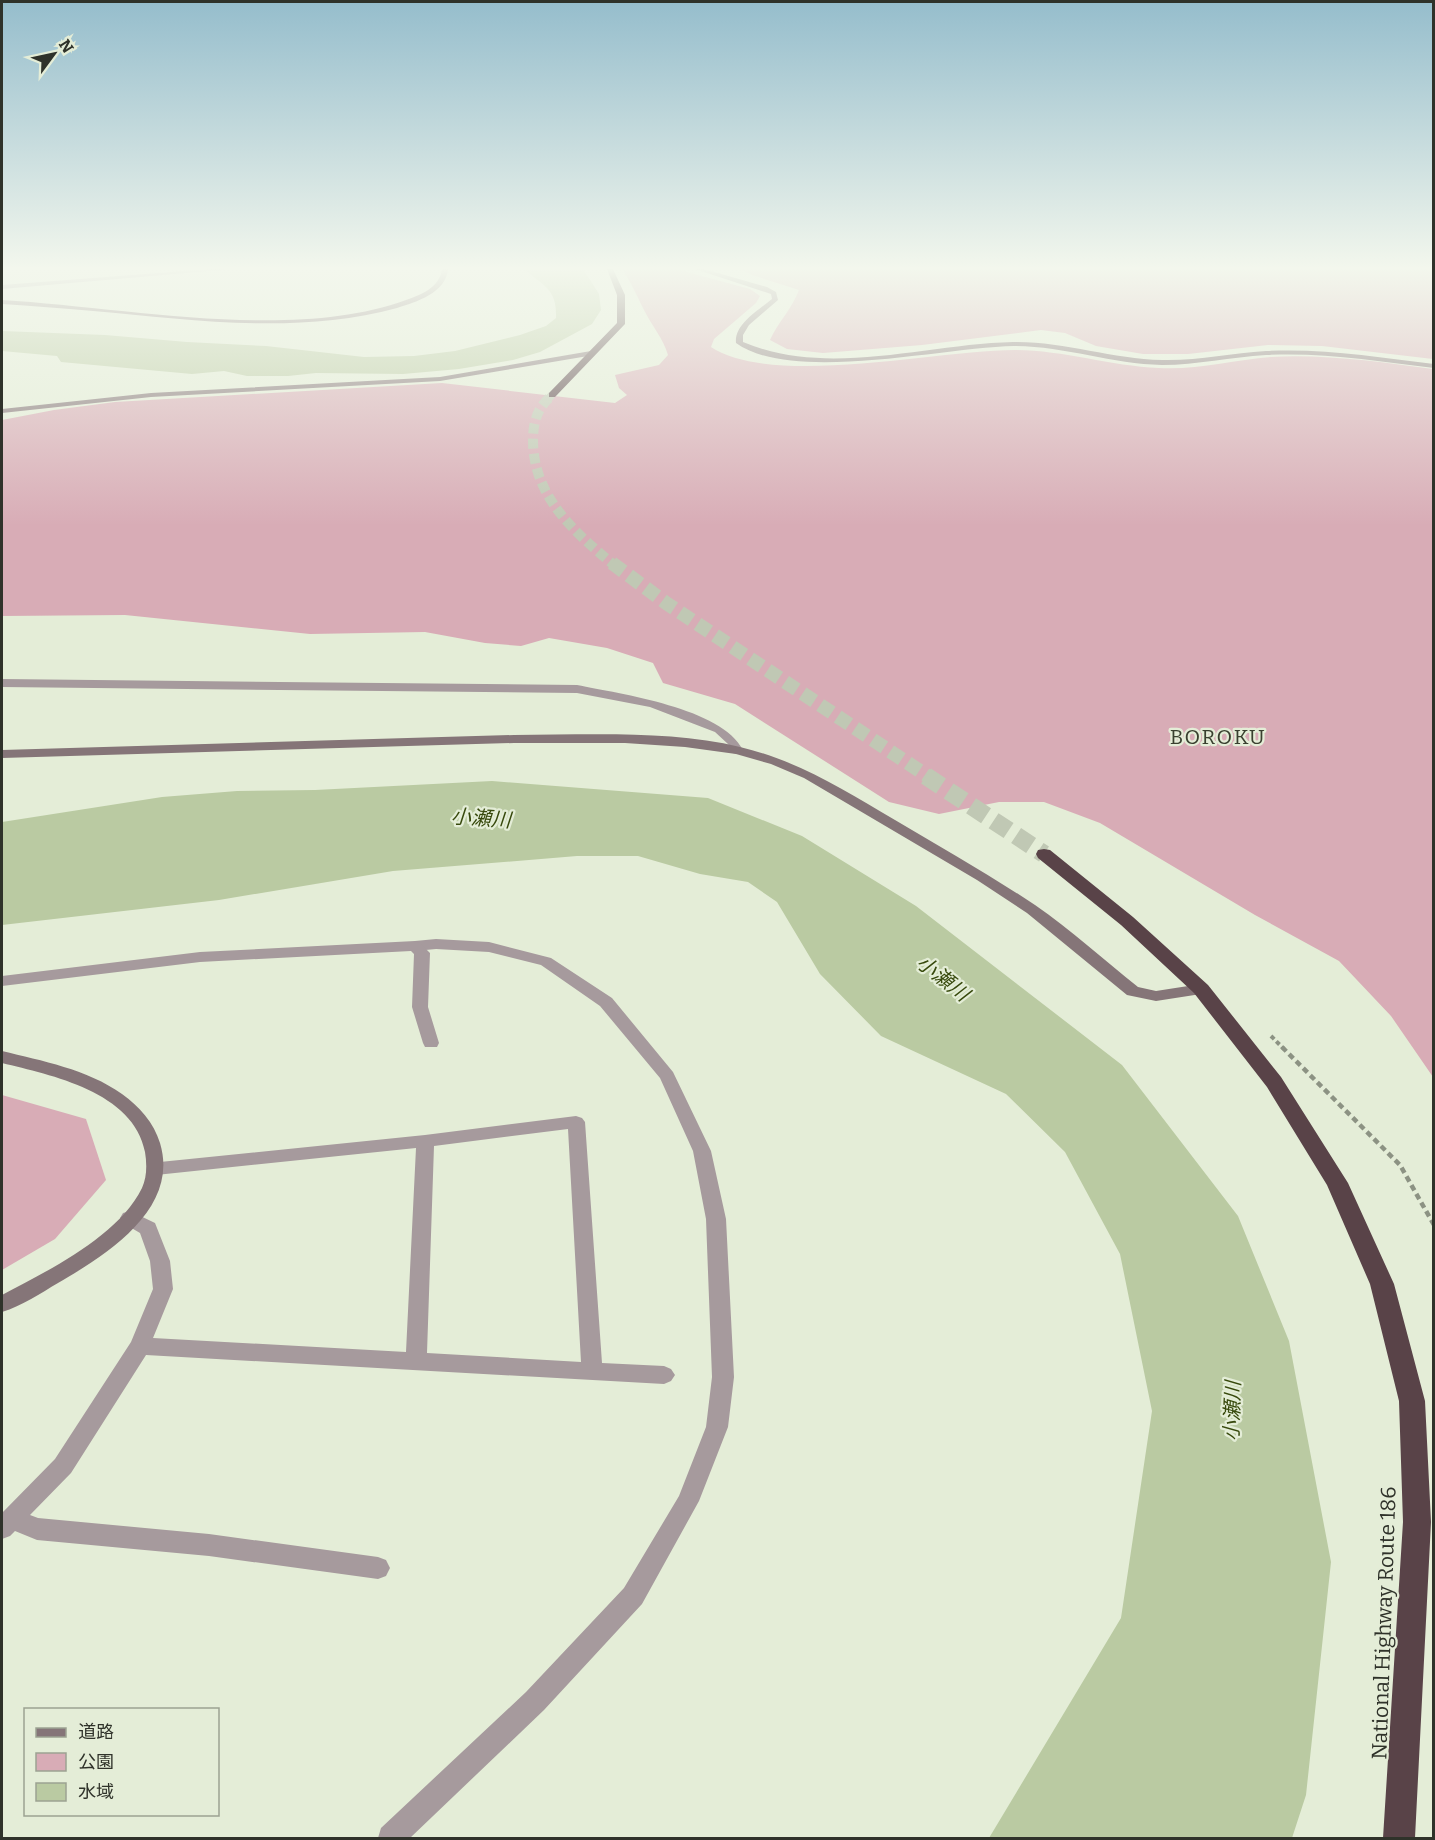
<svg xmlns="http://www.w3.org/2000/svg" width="1435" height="1840" font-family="Bitter,'Noto Sans JP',serif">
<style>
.green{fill:#d8acb6}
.water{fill:#bacaa2}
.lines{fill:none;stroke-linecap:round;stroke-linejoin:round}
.highway-tunnel-far3{stroke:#c0c8b4;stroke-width:8;stroke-dasharray:8 4.5;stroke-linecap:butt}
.highway-tunnel-far2{stroke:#c0c8b4;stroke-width:10;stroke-dasharray:10 5;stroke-linecap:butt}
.highway-tunnel-far1{stroke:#c0c8b4;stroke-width:14;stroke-dasharray:14 7;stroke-linecap:butt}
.highway-tunnel{stroke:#c0c8b4;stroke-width:18;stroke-dasharray:18 9;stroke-linecap:butt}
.path-far1{stroke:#8c9283;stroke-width:4;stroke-dasharray:4.5 3;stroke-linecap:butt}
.path{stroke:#8c9283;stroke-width:4.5;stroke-dasharray:6 4;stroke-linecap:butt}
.lane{fill:#a69a9d;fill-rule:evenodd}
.street{fill:#a69a9d;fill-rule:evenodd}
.secondary{fill:#857578;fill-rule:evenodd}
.highway{fill:#594348;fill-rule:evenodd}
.labels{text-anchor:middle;stroke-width:4.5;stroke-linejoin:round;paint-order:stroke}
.water-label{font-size:20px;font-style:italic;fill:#37490c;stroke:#e4edd7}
.quarter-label{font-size:21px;letter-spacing:1.5px;fill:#39402f;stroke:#e4edd7}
.near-street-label{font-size:21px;fill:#2f322a;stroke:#e4edd7}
</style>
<rect width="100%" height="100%" fill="#e4edd7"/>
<g class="green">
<path d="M622,269H683L687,272L750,289L760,296L756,303L714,339L711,347C774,388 937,350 1015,350C1063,350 1110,366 1159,368C1197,370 1233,360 1271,357C1325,354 1380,362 1433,369V1077L1391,1016L1339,961L1255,915L1100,823L1044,802H999L939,814L889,802L735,704L663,683L653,663L607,648L549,638L521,646L485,643L425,632L310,634L125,615L2,616V420L54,410L115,402L442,383L615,403L627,395L619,388L615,375L659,365L668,355C663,338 652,326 644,310C637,296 631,282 622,269Z"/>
<path d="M740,269H1433V359L1322,346L1268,345L1188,354H1143L1096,346L1065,333L1041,330L922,345L823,353L787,349L770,340C778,322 792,309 799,290L752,275Z"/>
<path d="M2,1095L86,1119L106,1180L55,1239L2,1270Z"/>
</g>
<g class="water">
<path d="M524,269H583L599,294L601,310L592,324L540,352L513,360L459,369L403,374L316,373L288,376H247L224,371L192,374L61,362L57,356L2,351V331L105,335L187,342L266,346L364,357L414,356L455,351L520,335L546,326L556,318C557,289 545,287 524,269Z"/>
<path d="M492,781L708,798L802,836L916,906L1122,1065L1238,1216L1289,1341L1331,1562L1306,1795L1292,1838H989L1121,1618L1152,1411L1120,1254L1065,1152L1006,1094L881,1036L820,974L777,902L748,882L700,874L638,856H577L393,871L219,900L2,925V822L162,797L237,791L315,790Z"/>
</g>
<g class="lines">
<path class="highway-tunnel-far3" d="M548,399L552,395"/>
<path class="highway-tunnel-far2" d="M549,398C537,409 533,423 533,440C533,496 574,532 614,565"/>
<path class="highway-tunnel-far1" d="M612,563L666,603L929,777"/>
<path class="highway-tunnel" d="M926,776L1044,854"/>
<path class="path-far1" d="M1271,1036L1284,1049"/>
<path class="path" d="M1282,1047L1400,1165L1434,1225"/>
<path class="lane" d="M436,939L489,942L551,958L612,998L673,1072L711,1151L726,1219L734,1377L728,1427L699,1501L642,1604L544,1710L410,1838H378L381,1828L526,1692L624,1588L679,1496L706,1427L712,1377L706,1219L693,1151L660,1078L600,1006L541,965L489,952L436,949L415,951L407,946L415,941Z"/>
<g class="street">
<path d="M210,269H232L2,289V285Z"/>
<path d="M2,679L577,685C621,694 722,708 743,750L737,754L733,753L728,744L715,732L650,707L577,693L2,687Z"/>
<path d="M415,941L420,943L430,953L428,1007L439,1043L437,1047H425L423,1043L412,1007L414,954L411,951L200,962L2,986V976L200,952Z"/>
<path d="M576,1116L582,1118L585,1122L602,1363L664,1366L671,1369L675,1375L671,1381L664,1384L146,1355L71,1473L30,1515L38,1518L209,1534L378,1557L386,1560L390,1568L386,1576L378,1579L209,1556L37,1540L15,1531L10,1536L2,1539V1513L55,1459L131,1342L153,1289L150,1261L140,1233L123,1223L120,1218L123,1213L130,1211L155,1223L170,1261L173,1289L153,1338L406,1352L416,1148L156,1175L150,1173L147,1168L150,1163L425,1135ZM568,1129L581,1362L427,1353L434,1146Z"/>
</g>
<g class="secondary">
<path d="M442,269H448C446,293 416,302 397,308C297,335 193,320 93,311C62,308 32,306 2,304V300C123,307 292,342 406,300C421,295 440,287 442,269Z"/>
<path d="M695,269H704L767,287L776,292L778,300L749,325L743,335V342C828,378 925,344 1013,342C1063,341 1112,359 1162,360C1197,361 1231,353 1266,351C1322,348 1378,357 1434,364V368C1378,361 1322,352 1266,355C1231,357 1197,365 1162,365C1112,364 1064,346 1014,346C944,347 793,384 736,343C734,324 759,310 772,299L771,294Z"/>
<path d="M591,351L594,355L440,381L151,397L2,413V409L151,393L440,377Z"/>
<path d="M514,735C586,735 671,730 740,747C799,761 844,790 895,820C942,848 990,875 1035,905C1071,930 1104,960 1138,987L1156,991L1201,984L1209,989L1201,994L1156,1001L1127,995L1027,913L977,880L804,778L771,764L736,754L685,747L625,743H514L2,758V750Z"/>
<path d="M2,1051C42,1061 87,1069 122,1094C139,1106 154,1123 160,1143C180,1209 106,1255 58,1283C41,1293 22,1306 2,1312V1295C47,1271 118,1237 142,1188C147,1177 147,1164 145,1152C134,1092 51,1075 2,1063Z"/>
</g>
<g class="highway">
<path d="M607,269H613L625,295V324L555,397H549V393L617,323V295Z"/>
<path d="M1044,849L1050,850L1133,917L1208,985L1281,1077L1348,1183L1394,1284L1425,1401L1431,1522L1415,1838H1383L1403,1522L1399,1401L1370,1284L1327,1185L1267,1087L1194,993L1121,925L1038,858L1036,854L1038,850Z"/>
</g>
</g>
<linearGradient id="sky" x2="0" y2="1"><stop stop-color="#95bdcc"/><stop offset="0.51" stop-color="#f3f7ed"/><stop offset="1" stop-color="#f3f7ed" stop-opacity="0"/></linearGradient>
<rect width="1435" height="526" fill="url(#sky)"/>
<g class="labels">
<g class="water-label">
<text transform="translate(481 818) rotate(4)" y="7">小瀬川</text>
<text transform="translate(943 978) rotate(38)" y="7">小瀬川</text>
<text transform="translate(1232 1411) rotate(-88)" y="7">小瀬川</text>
</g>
<g class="quarter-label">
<text x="1218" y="744">BOROKU</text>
</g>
<g class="near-street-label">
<text transform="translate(1384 1623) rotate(-88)" y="7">National Highway Route 186</text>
</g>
</g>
<rect width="1435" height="1840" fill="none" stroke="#2f322a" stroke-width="6"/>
<rect x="24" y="1708" width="195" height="108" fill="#e4edd7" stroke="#9ca292" stroke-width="1.5"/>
<rect x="36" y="1728" width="30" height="9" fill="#857578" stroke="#9ca292" stroke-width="1.5"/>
<text x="78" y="1738" font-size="18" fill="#2f322a">道路</text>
<rect x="36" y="1753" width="30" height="18" fill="#d8acb6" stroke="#9ca292" stroke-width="1.5"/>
<text x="78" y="1768" font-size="18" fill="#2f322a">公園</text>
<rect x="36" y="1783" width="30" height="18" fill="#bacaa2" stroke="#9ca292" stroke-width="1.5"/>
<text x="78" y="1798" font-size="18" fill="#2f322a">水域</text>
<g transform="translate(54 54) rotate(57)" stroke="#e4edd7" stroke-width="4.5" paint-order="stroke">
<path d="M0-4.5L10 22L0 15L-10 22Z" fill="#2f322a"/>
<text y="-9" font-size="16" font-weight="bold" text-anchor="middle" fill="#2f322a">N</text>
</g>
</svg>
